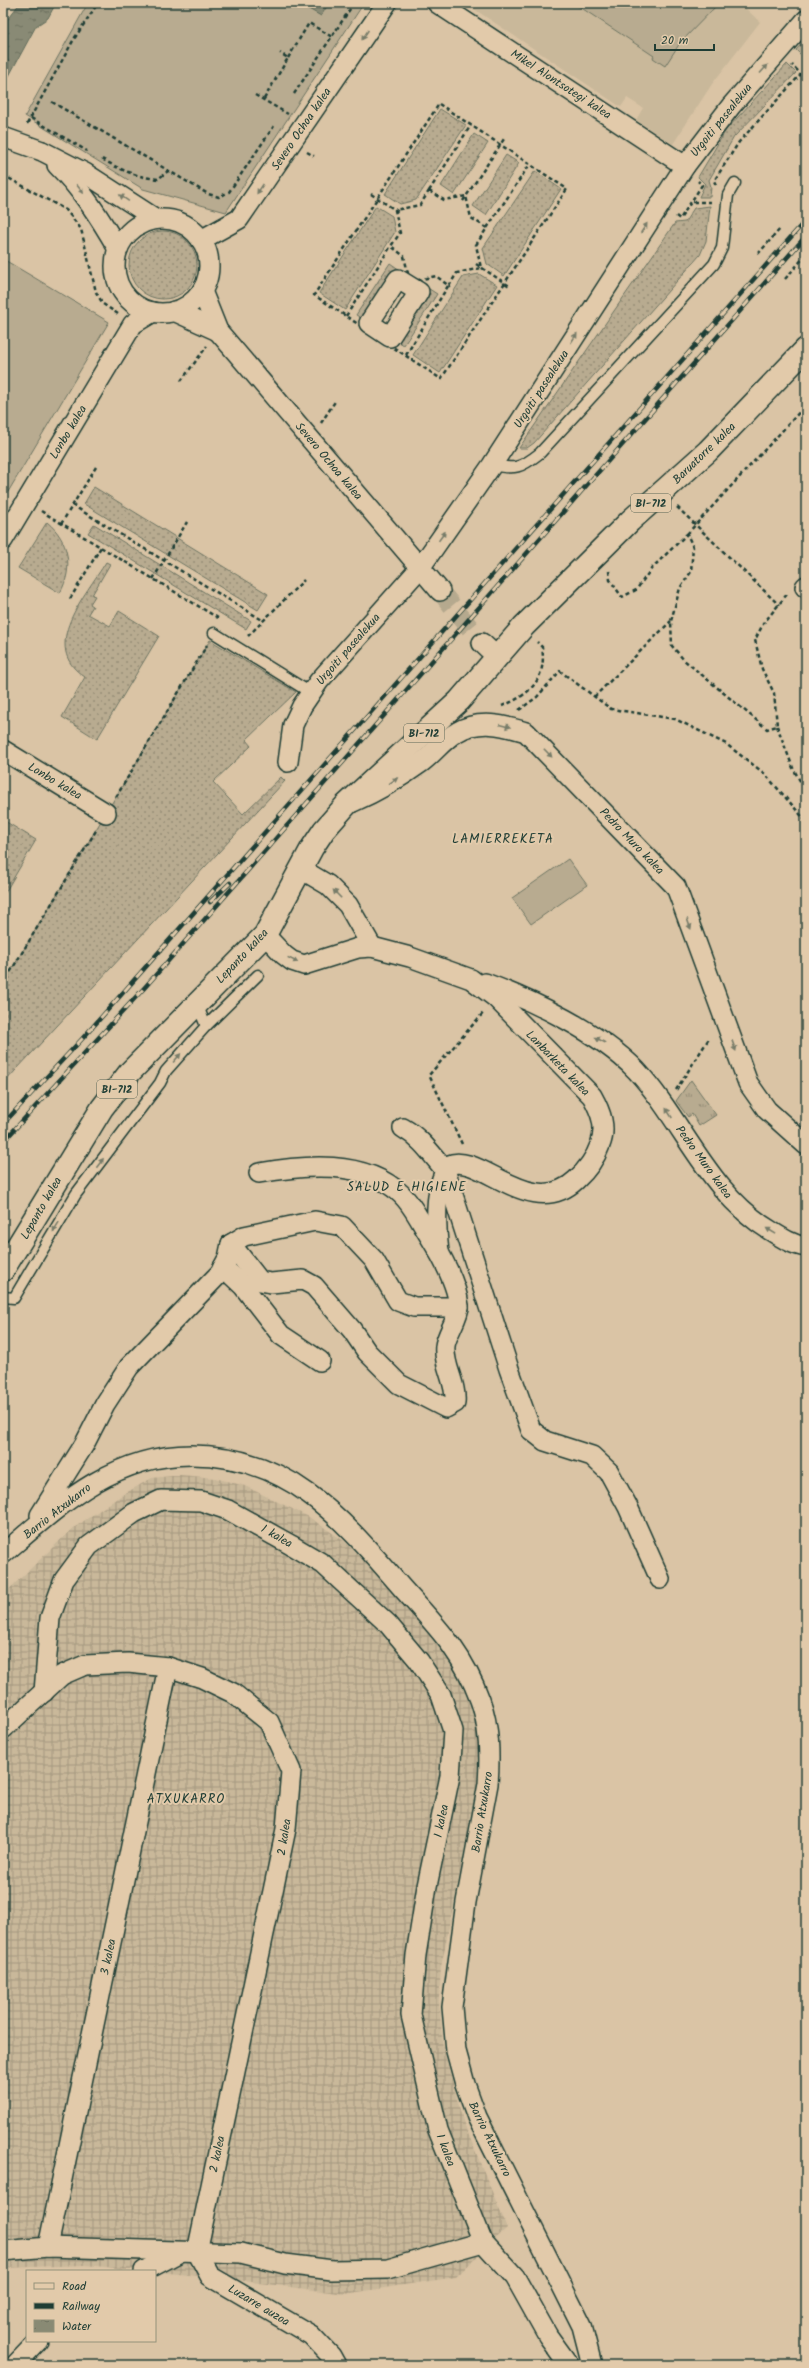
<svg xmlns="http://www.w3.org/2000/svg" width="809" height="2368" font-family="Kalam,sans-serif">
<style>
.built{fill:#c9b89a}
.industrial{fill:url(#industrial-grid)}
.grass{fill:url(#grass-dots);stroke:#6c7462}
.park{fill:url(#park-tufts);stroke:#6c7462}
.garden{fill:#b8ab90;stroke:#6c7462}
.water{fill:url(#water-ripples);stroke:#5f6b5a}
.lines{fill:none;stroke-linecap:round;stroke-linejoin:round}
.street-tunnel{stroke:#b5a98e;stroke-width:19;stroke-dasharray:19 10;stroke-linecap:butt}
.lane-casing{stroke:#1f3d34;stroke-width:13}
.street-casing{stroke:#1f3d34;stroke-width:22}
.primary-casing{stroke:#1f3d34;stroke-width:25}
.path{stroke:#1f3d34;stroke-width:2.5;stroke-dasharray:4 3;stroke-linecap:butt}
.lane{stroke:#e2caaa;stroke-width:10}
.street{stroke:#e2caaa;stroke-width:19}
.primary{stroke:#e2caaa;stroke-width:22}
.rail-casing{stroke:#1f3d34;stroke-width:4.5}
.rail{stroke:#e2caaa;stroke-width:3;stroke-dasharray:9;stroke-linecap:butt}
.street-bridge-casing{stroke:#1f3d34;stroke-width:22;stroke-linecap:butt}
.street-bridge{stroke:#e2caaa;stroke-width:19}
.oneway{fill:#777c69}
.labels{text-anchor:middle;stroke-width:4;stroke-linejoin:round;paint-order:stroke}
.shield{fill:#e2caaa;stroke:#5a6757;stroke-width:1}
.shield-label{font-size:11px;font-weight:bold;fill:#1f3d34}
.street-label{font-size:12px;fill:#1f3d34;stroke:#e2caaa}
.neighbourhood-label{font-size:13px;letter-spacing:1px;fill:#1f3d34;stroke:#e2caaa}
</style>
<defs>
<pattern id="industrial-grid" width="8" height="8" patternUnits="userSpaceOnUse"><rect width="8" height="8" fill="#c9b89a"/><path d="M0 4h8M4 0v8" fill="none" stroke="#a3977e"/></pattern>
<pattern id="grass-dots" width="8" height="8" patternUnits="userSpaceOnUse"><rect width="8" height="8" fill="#b8ab90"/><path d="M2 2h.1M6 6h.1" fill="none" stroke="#958c76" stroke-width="1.8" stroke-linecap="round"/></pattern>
<pattern id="park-tufts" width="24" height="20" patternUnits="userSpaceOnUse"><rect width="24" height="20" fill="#b8ab90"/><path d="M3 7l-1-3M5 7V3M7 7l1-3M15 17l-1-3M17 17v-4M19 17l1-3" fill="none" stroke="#958c76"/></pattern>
<pattern id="water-ripples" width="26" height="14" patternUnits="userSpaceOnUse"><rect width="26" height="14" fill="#898a74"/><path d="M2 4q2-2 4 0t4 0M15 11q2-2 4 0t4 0" fill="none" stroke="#6f7260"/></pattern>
</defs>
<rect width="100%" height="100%" fill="#dac4a5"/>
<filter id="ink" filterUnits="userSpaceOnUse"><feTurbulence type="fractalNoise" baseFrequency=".025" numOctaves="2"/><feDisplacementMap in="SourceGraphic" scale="8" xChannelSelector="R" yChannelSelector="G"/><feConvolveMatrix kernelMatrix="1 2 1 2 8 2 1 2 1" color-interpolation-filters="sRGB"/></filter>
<g filter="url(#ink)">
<path class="built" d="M465,3H740L760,22L712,84L673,144L636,120L643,108L627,98L621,107Z"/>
<path class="industrial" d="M181,1475L215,1478L245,1486L309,1517L344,1541L372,1569L439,1646L462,1683L477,1725L480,1772L441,1967L439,2000L443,2047L463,2121L507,2228L456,2277L345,2294L220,2278L85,2265L3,2268V1595L72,1529L122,1495L152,1478Z"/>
<g class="grass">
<path d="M787,64L796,73L734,137L709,180L711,187L710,197H699L705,184L698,177L726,130Z"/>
<path d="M440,109L466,125L416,200L400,204L385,194Z"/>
<path d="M474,134L488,143L454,195L441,186Z"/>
<path d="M506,155L519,163L486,215L473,206Z"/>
<path d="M535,171L561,189L504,276L487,264L483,248Z"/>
<path d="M376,206L392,216L395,232L345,310L319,293Z"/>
<path d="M710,206L706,241L700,255L534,443L527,448H519L675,223L685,222L694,208Z"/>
<circle cx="163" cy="265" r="34"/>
<path d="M390,263L403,272L369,323L356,315Z"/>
<path d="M479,274L497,285L440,373L413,355L463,277Z"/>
<path d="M423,285L437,294L404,345L390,337Z"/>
<path d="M94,487L268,594L258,610L84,504Z"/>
<path d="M47,522C69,540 74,568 60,593L18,568Z"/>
<path d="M94,524L251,621L246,629L88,533Z"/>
<path d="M106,562L110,564L92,595L95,596L90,604L93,606L88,614L110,626L119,611L159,636L97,739L62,717L85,677C38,647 86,595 106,562Z"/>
<path d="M210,640L296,692L246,740L251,746L213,782L243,814L281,777L285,781L3,1084V984Z"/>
<path d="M3,820L36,840L3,896Z"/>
</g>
<g class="park">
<path d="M806,39V60L796,50Z"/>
<path d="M691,1080L716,1115L699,1126L692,1114L688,1117L676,1101Z"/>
</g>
<g class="garden">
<path d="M88,3H364L226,212L143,189L25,116Z"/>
<path d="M574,3H719L680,43L665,66L653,58L654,56Z"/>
<path d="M3,259L109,322L8,492L3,489Z"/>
<path d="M568,859L587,885L531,924L512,898Z"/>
</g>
<g class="water">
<path d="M20,3H56L48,18L36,26L3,87V25Z"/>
<path d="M298,3H329L321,16Z"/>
</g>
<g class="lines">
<path class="street-tunnel" d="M440,591L482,643"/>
<g class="lane-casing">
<g id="lane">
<path d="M492,465C515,470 521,468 540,453L714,264L722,248L728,195L735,183"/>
<path d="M214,633L311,693"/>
<path d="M206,1026L258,975"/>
<path d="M3,1297L14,1298L76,1194L160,1083L166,1071L206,1026L197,1004"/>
</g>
</g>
<g class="street-casing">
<g id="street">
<path d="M437,3L685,166"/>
<path d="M42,151L85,173L156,219"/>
<path d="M57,165C83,191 100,218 118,249"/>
<circle cx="162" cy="266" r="47"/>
<path d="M201,240L239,219L387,3"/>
<path d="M398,279L419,292L390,337L369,323Z"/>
<path d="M202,291L218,331L440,591"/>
<path d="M174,311L218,331"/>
<path d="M3,540L133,324L153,312"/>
<path d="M805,587L806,586"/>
<path d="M482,643L497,657"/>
<path d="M3,750L106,813"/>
<path d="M288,762L293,725L302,706L319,681L420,568L492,465L685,166L731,106L806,20"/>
<path d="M353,802C378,791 400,778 422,762C434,753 444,739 457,732C479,719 503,725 526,732L676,887L748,1083L767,1110L806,1145"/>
<path d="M301,869L328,885L348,905L372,947"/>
<path d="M265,935L284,955L292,961L304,965L358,948L372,947L410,957L471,979L496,998L592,1096C601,1112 607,1128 600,1145C595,1159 587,1170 576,1180C531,1222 479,1151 449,1165C433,1186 436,1227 439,1252"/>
<path d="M485,983C534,1001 599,1032 636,1070C684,1122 708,1193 771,1231C782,1238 793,1245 806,1247"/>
<path d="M403,1128C421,1138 432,1155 445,1170L509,1369L531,1430L545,1441L592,1456L609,1472L628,1507L660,1579"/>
<path d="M231,1244L260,1281L271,1283L303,1280L314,1286L352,1330L367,1352L399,1384L446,1408L455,1403C457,1383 443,1366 445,1346C446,1335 459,1317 459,1306C457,1285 441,1255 430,1237C421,1223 413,1205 401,1194C364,1159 304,1165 259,1173"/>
<path d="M223,1267L243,1286L281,1335L320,1361"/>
<path d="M40,1515L84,1445L105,1404L129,1367L220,1273L228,1258L231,1244L244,1236L315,1221L342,1226L374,1260L398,1301L414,1307H459"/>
<path d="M3,1554C59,1506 112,1455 191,1455C291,1455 344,1521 403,1589C437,1627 462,1651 480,1700C490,1727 490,1756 488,1784L466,1902L452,2007L456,2051L465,2084L477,2117L582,2326L592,2365"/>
<path d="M3,1729L62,1675L85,1665L128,1663L168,1667L202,1678L233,1693L269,1722L291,1771L286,1829L197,2252"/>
<path d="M483,2242L515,2277L548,2336L569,2365"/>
<path d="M48,2247L168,1667"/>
<path d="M3,2251L48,2247L241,2253L285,2264L332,2270L388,2269L483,2242L438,2130L411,2015L416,1955L427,1886L450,1776L453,1731L441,1695L419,1661L388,1624L352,1591L323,1564L291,1545L228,1510L201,1501L161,1500L134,1513L89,1546L64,1580L50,1618L44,1692"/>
<path d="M197,2252L210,2276L311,2335L331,2356L336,2365"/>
<path d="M144,2271L180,2252"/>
<path d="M15,2365L38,2341"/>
</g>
</g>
<g class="primary-casing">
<path id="primary" d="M3,1270L102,1108L130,1072L265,935L312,848L324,830L346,805L459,701L524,626L630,521L708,451L806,349"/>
</g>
<g class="path">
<path d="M288,58L309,23L332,37"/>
<path d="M294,94L354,3"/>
<path d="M255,95L288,114"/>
<path d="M264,99L288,58L280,53"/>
<path d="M52,102L208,194L219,197L229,192L274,126"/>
<path d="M439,104L567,189L441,379L314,295Z"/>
<path d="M31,118L87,151"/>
<path d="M27,124L74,39L98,3"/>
<path d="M307,152L314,156"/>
<path d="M102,159C121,170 136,177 158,179L168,171"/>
<path d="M3,168L4,166"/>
<path d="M3,175L66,210L81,229L96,292L103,304L118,314"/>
<path d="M716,185L714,181L739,142L801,74L792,65"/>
<path d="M429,191L444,200L466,196L471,218L487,228L476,245L481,268L457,273L449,286L436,276L410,282L404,256L391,246L400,233L395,210L420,205Z"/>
<path d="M429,191L471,125"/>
<path d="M371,194L400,213"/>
<path d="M463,201L504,139"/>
<path d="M693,202H713"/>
<path d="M676,216L680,219L702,185L698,181"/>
<path d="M487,228L530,164"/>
<path d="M758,254L781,228"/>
<path d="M476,264L511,287"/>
<path d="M785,279L806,255"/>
<path d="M346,316L391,246"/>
<path d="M406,355L448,286"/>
<path d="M181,381L207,346"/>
<path d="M321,423L336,400"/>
<path d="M72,505L264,621"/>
<path d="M677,507L779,605"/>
<path d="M41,511L218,618"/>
<path d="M61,524L96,467"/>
<path d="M687,534L806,405"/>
<path d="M609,571L610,580L622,597L636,590L652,568L687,534L693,547L691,572L680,588L671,621L672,646L684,660L767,729L777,726L774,693L762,669L755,640L763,624L788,593"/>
<path d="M153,579L187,522"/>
<path d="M70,599L101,547"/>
<path d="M248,636L304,580"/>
<path d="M594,697L671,621"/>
<path d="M502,706C530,695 547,679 542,647L537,642"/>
<path d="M519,710L537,697L560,671L611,709L675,719L726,744L765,774L806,821"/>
<path d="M777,726L793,768L806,792"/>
<path d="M116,797L207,645"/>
<path d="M3,984L97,829"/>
<path d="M676,1090L710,1037"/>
<path d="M462,1144L429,1075L484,1012"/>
</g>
<use href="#lane" class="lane"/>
<use href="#street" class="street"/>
<use href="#primary" class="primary"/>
<g class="rail-casing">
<g id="rail">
<path d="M210,902L230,883"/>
<path d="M3,1124L82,1039L806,220"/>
<path d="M3,1142L146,986L806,236"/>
</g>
</g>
<use href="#rail" class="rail"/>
<g class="street-bridge-casing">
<path id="street-bridge" d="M3,137L42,151"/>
</g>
<use href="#street-bridge" class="street-bridge"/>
</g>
<defs><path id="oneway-solid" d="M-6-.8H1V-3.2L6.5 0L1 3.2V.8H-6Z"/></defs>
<g class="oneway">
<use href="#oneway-solid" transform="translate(365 35) rotate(124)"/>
<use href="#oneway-solid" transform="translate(764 69) rotate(-48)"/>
<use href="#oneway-solid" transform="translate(80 189) rotate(51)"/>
<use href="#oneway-solid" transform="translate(260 189) rotate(124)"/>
<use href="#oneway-solid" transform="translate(124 198) rotate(-145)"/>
<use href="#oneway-solid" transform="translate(644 228) rotate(-57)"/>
<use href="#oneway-solid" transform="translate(574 338) rotate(-57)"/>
<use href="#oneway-solid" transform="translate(442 536) rotate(-55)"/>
<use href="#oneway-solid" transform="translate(505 726) rotate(14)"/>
<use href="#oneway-solid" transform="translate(548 753) rotate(46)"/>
<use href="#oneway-solid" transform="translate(393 781) rotate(-34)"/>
<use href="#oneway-solid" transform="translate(337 894) rotate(-134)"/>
<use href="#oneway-solid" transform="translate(689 924) rotate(70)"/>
<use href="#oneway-solid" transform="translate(293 960) rotate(26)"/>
<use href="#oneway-solid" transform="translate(600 1040) rotate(-151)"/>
<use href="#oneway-solid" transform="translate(734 1046) rotate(70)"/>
<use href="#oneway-solid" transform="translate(177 1058) rotate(-49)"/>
<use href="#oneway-solid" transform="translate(669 1113) rotate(-123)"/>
<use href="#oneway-solid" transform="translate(100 1163) rotate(-53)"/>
<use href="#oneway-solid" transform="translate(56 1227) rotate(121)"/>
<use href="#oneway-solid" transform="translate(771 1231) rotate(-149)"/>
</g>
</g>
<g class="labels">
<g class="shield">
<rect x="631" y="494" width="40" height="18" rx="3"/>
<rect x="404" y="724" width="40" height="18" rx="3"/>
<rect x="97" y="1080" width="40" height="18" rx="3"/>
</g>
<g class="shield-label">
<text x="651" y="507">BI-712</text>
<text x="424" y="737">BI-712</text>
<text x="117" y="1093">BI-712</text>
</g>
<g class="street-label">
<text transform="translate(561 84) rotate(33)" y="4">Mikel Alontsotegi kalea</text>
<text transform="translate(721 120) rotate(-51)" y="4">Urgoiti pasealekua</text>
<text transform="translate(301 129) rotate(-56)" y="4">Severo Ochoa kalea</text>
<text transform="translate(541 389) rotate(-57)" y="4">Urgoiti pasealekua</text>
<text transform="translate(68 432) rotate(-59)" y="4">Lonbo kalea</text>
<text transform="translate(704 453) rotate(-44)" y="4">Baruatorre kalea</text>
<text transform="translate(329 461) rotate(50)" y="4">Severo Ochoa kalea</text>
<text transform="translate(348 649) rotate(-49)" y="4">Urgoiti pasealekua</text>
<text transform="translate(55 781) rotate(31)" y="4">Lonbo kalea</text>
<text transform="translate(632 841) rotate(46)" y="4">Pedro Muro kalea</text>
<text transform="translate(242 956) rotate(-47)" y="4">Lepanto kalea</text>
<text transform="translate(558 1063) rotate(46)" y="4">Lanbarketa kalea</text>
<text transform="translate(704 1162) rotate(54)" y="4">Pedro Muro kalea</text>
<text transform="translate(41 1208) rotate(-60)" y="4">Lepanto kalea</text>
<text transform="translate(57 1511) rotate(-38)" y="4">Barrio Atxukarro</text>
<text transform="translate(277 1536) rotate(30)" y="4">1 kalea</text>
<text transform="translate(482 1812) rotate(-81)" y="4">Barrio Atxukarro</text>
<text transform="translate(441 1821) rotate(-78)" y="4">1 kalea</text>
<text transform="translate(284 1837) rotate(-81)" y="4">2 kalea</text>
<text transform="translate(108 1957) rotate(-78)" y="4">3 kalea</text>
<text transform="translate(490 2139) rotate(64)" y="4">Barrio Atxukarro</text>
<text transform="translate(446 2150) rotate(69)" y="4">1 kalea</text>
<text transform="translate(217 2154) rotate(-78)" y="4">2 kalea</text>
<text transform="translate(259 2305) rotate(31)" y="4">Luzarre auzoa</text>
</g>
<g class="neighbourhood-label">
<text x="503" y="843">LAMIERREKETA</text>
<text x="407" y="1191">SALUD E HIGIENE</text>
<text x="186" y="1803">ATXUKARRO</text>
</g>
</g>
<rect width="809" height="2368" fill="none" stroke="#e2caaa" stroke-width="16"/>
<rect x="8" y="8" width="793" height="2352" fill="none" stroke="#1f3d34" stroke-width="1.5" filter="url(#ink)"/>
<rect x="26" y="2270" width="130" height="72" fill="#e2caaa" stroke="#94927b"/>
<rect x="34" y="2283" width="20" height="6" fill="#e2caaa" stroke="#94927b"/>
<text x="62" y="2290" font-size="12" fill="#1f3d34">Road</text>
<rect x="34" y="2303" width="20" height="6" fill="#1f3d34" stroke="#94927b"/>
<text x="62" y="2310" font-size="12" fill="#1f3d34">Railway</text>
<rect x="34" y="2320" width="20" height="12" fill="url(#water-ripples)" stroke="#94927b"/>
<text x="62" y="2330" font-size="12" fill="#1f3d34">Water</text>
<path d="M655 44v6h59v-6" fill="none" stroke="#1f3d34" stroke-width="2"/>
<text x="661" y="44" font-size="12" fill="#1f3d34" stroke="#e2caaa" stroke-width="3" paint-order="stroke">20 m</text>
</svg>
